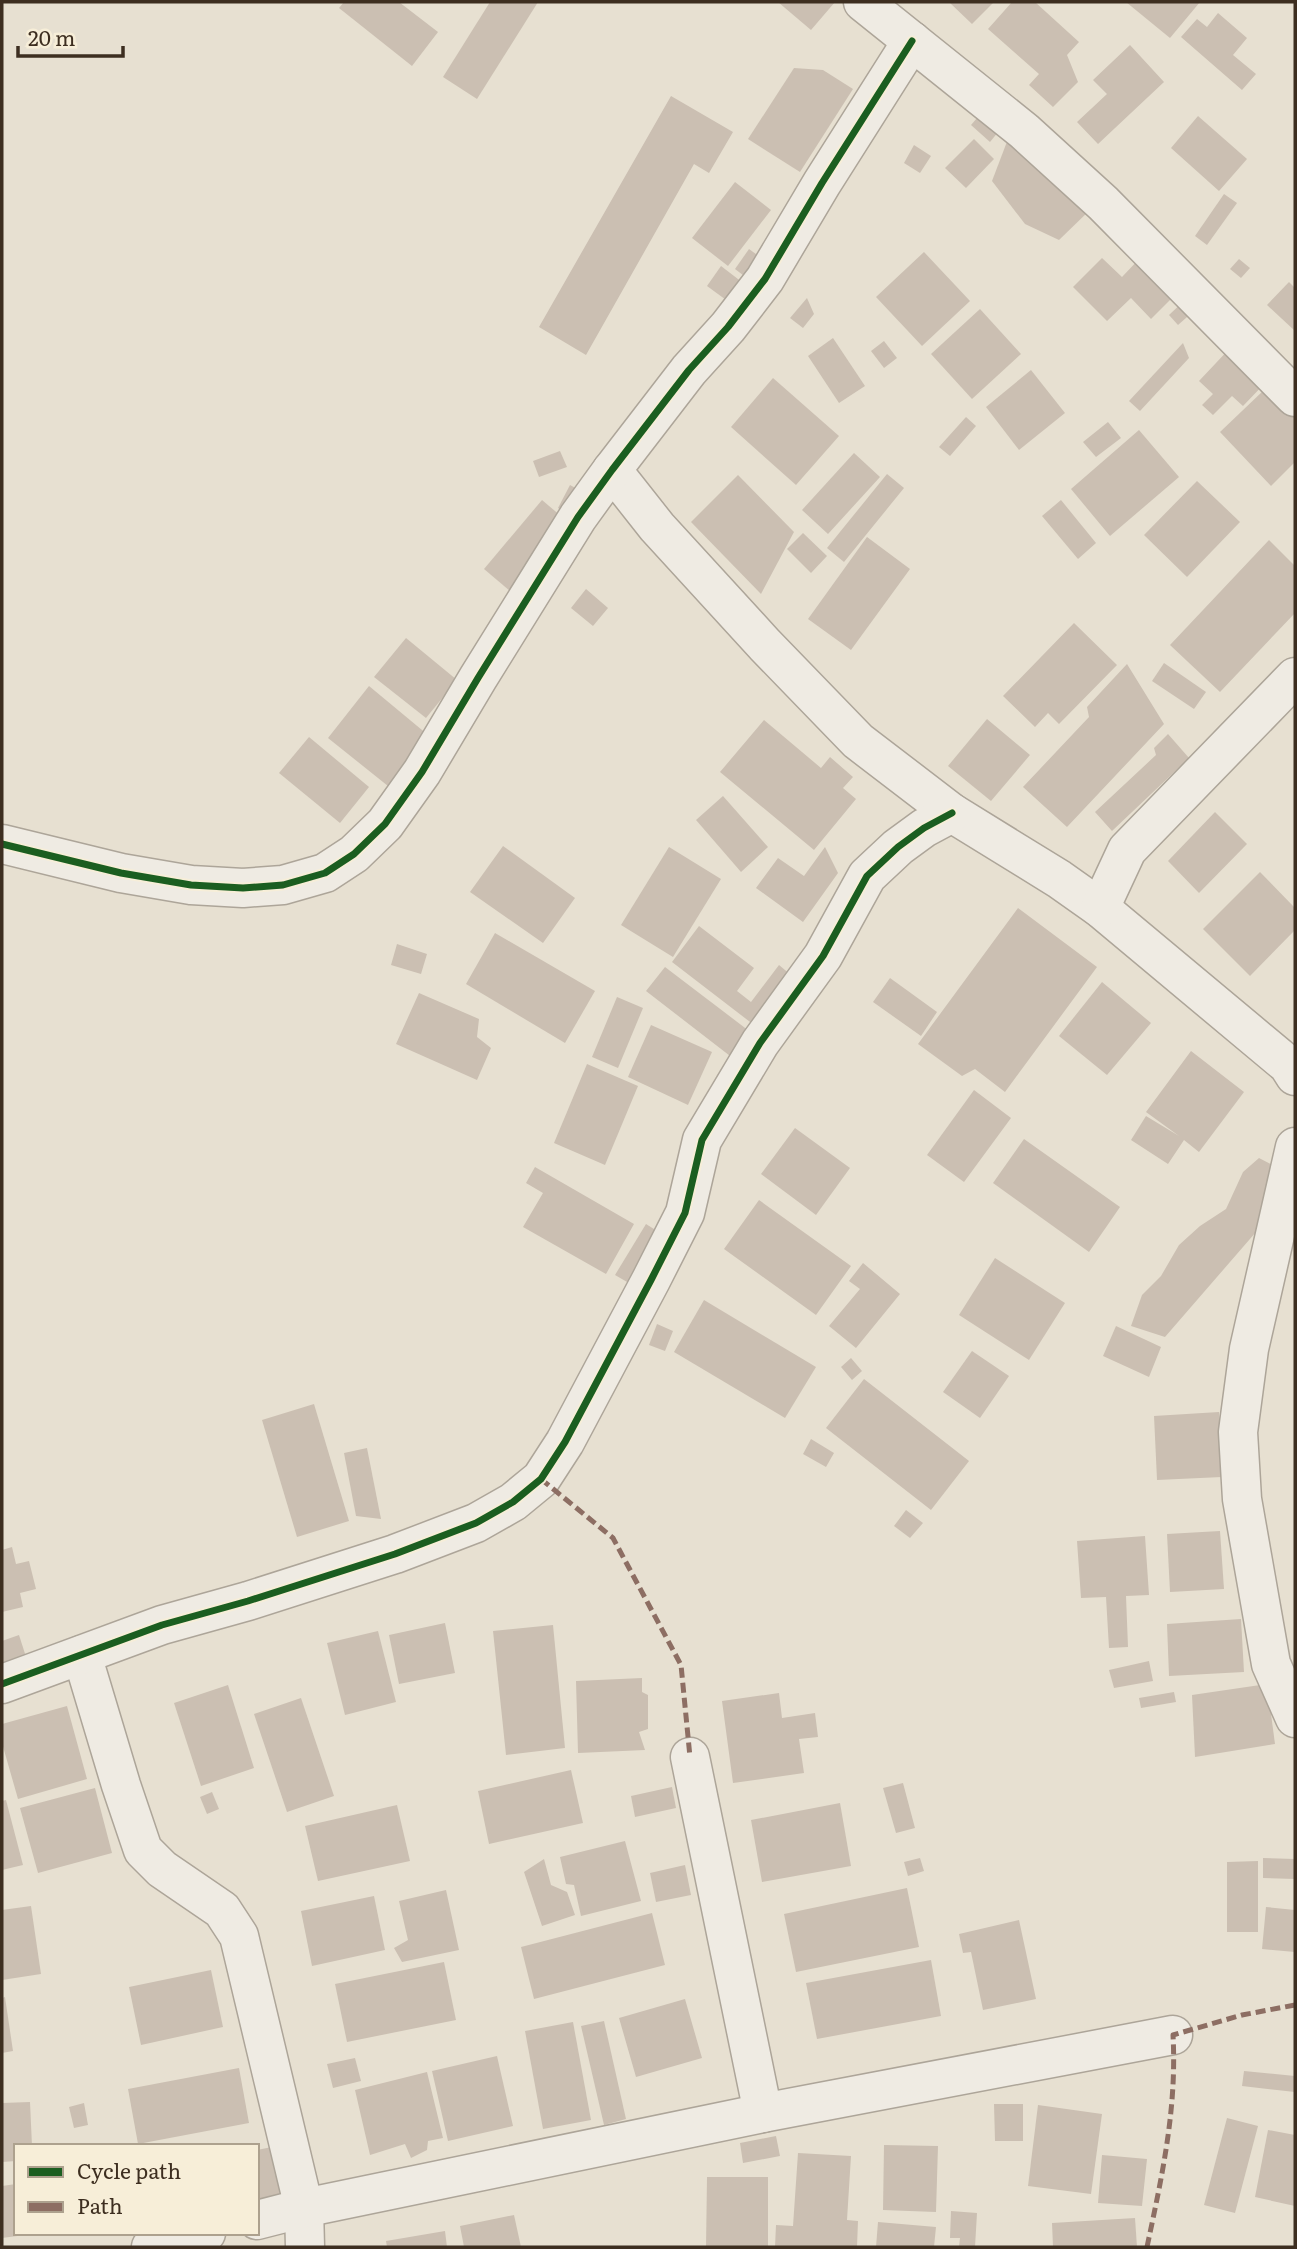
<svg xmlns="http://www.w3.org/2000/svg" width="1297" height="2249" font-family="Literata,serif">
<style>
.building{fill:#cbbfb2}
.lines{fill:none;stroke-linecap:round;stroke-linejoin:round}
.minor-casing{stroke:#ada599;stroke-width:41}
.tertiary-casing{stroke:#ada599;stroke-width:41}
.minor{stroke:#efebe3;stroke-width:38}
.tertiary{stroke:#efebe3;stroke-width:38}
.quiet{stroke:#8d6e63;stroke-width:5;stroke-dasharray:10 5;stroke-linecap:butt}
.cycleway-casing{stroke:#f7eed8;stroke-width:11}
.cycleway{stroke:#1b5e20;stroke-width:7}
</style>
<rect width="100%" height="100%" fill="#e7e0d1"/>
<g class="building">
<path d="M344,2H399L438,32L412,66L339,8Z"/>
<path d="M490,2H538L477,99L443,77Z"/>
<path d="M778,2H835L811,30Z"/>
<path d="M949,2H994L972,24Z"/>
<path d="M1012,2H1035L1079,42L1067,55L1078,82L1053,107L1029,85L1039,74L988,29Z"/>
<path d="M1126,2H1200L1170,38Z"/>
<path d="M1218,13L1247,38L1233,55L1256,74L1242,90L1181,37L1197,19L1207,27Z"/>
<path d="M1130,45L1164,82L1098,144L1077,122L1107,94L1093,80Z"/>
<path d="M794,68L823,70L853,89L800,172L748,139Z"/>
<path d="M671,96L733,132L709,173L694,164L586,355L539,327Z"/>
<path d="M984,110L1003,126L990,142L971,125Z"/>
<path d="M1198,116L1247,159L1219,191L1171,148Z"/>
<path d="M974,139L994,159L966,188L945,168Z"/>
<path d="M1008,139L1092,208L1059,240L1025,224L992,181Z"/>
<path d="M914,145L931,156L920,173L904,163Z"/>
<path d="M735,182L771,210L728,266L692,238Z"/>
<path d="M1224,194L1237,203L1207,245L1195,236Z"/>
<path d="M749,249L767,262L752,282L735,269Z"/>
<path d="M924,252L970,301L922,346L876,297Z"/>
<path d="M1141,257L1177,293L1151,319L1131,298L1107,321L1073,287L1102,258L1122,277Z"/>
<path d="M1239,259L1250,268L1241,278L1230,269Z"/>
<path d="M721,266L747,286L733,305L707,286Z"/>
<path d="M1289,282L1295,288V331L1267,305Z"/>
<path d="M807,298L814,314L803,328L790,318Z"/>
<path d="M1186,299L1195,310L1178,325L1169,315Z"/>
<path d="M980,309L1021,354L972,399L931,354Z"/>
<path d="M833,338L865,386L839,403L808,356Z"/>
<path d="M884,341L897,358L884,368L871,351Z"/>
<path d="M1183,343L1189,358L1140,411L1129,401Z"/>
<path d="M1232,346L1267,381L1243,406L1232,396L1213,415L1202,405L1213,394L1199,381Z"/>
<path d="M1031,370L1065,413L1019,450L986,407Z"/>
<path d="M773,378L839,436L796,485L731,427Z"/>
<path d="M1264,390L1295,405V462L1271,486L1220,432Z"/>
<path d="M966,417L976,426L950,456L939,447Z"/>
<path d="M1108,422L1121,438L1096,457L1083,442Z"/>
<path d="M1139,430L1179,477L1110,536L1071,489Z"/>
<path d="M560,451L567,467L539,477L533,461Z"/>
<path d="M854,453L880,477L828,534L802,510Z"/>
<path d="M887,474L904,488L844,562L827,548Z"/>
<path d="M738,475L794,532L761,594L691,522Z"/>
<path d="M1197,481L1240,522L1187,577L1144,535Z"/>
<path d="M570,485L581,491L568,514L558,508Z"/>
<path d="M542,500L568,522L510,591L484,569Z"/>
<path d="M1061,500L1096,543L1078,559L1042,516Z"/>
<path d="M803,533L827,556L811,573L787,549Z"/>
<path d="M867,537L910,569L851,650L808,619Z"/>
<path d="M1269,540L1295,566V613L1220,692L1170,645Z"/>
<path d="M586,589L608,608L593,626L571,608Z"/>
<path d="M1074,623L1117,665L1059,724L1048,713L1035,727L1003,696Z"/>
<path d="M406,638L457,680L426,718L374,677Z"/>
<path d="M1164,663L1206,692L1194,709L1152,681Z"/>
<path d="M1127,664L1164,724L1067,827L1023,787L1089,717L1087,707Z"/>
<path d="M369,686L428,735L388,786L328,738Z"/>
<path d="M987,719L1030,755L991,801L948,766Z"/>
<path d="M764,720L821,768L830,757L853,777L843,788L856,799L814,850L720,772Z"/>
<path d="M1168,734L1189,758L1112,831L1095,812L1156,755L1154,748Z"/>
<path d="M309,737L369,787L340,823L279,773Z"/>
<path d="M723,796L768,847L741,872L696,820Z"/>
<path d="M1215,812L1247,844L1199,893L1168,861Z"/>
<path d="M503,846L575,898L543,943L470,892Z"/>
<path d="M669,847L721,879L673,957L621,925Z"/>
<path d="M825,847L838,873L803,922L756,888L778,858L804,876Z"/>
<path d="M1260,872L1295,908V930L1250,976L1203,929Z"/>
<path d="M1018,908L1097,967L1005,1092L975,1069L962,1076L918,1044Z"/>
<path d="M699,926L754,968L737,991L751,1002L779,965L791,975L754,1025L672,962Z"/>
<path d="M495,933L595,991L565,1043L466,984Z"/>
<path d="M397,944L427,954L421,974L391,965Z"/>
<path d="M665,967L753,1034L734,1059L646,991Z"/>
<path d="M890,978L937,1012L921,1036L873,1002Z"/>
<path d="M1102,982L1151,1023L1107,1075L1059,1036Z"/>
<path d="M419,993L479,1019L477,1037L491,1048L477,1080L396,1044Z"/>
<path d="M617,997L643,1008L618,1068L592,1057Z"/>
<path d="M651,1025L712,1052L688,1105L628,1077Z"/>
<path d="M1191,1051L1244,1092L1199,1152L1184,1140L1168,1164L1131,1140L1146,1116L1179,1136L1146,1112Z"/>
<path d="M587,1064L638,1086L605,1165L554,1143Z"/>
<path d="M974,1090L1011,1118L964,1182L927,1155Z"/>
<path d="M795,1128L850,1168L816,1215L761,1174Z"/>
<path d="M1024,1139L1120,1207L1089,1252L993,1183Z"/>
<path d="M1259,1158L1288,1173L1267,1231L1256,1232L1165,1337L1131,1326L1142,1295L1161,1276L1179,1245L1200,1226L1226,1209L1243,1172Z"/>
<path d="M535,1167L634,1224L606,1274L523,1227L543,1193L526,1183Z"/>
<path d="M759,1200L851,1266L816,1315L724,1249Z"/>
<path d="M646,1224L665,1236L634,1286L615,1275Z"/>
<path d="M995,1258L1065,1303L1029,1360L959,1315Z"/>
<path d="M863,1263L900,1294L856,1348L829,1326L860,1289L849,1281Z"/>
<path d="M704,1300L816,1367L785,1418L674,1352Z"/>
<path d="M657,1324L673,1331L665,1351L649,1345Z"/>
<path d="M1116,1326L1161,1347L1149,1377L1103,1356Z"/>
<path d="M972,1351L1009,1376L980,1418L943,1392Z"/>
<path d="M851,1358L862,1371L852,1380L841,1367Z"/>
<path d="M864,1379L969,1461L931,1510L826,1428Z"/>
<path d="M314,1404L349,1521L297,1537L262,1420Z"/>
<path d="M1219,1412L1222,1477L1157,1480L1154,1416Z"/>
<path d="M811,1439L834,1453L826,1467L803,1454Z"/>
<path d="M367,1448L381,1519L356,1516L344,1453Z"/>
<path d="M906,1510L923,1523L910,1538L894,1526Z"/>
<path d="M1220,1531L1224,1589L1170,1592L1167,1534Z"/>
<path d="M1145,1536L1149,1595L1126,1596L1128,1647L1109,1648L1106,1597L1081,1598L1077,1541Z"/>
<path d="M12,1547L16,1564L29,1561L36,1589L20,1593L23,1607L2,1612V1550Z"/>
<path d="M1241,1619L1244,1672L1169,1676L1167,1624Z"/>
<path d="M445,1623L455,1673L399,1684L389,1635Z"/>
<path d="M553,1625L565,1748L506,1755L493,1631Z"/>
<path d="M378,1631L396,1702L345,1715L327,1643Z"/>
<path d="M19,1635L28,1663L2,1671V1641Z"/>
<path d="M1149,1661L1153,1681L1114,1688L1109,1670Z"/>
<path d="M642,1678V1692L648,1695V1729L639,1732L645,1750L578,1753L576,1681Z"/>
<path d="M1267,1684L1275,1744L1195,1757L1192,1695Z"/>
<path d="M228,1685L254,1768L201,1786L174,1703Z"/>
<path d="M1174,1692L1176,1702L1141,1708L1139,1698Z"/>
<path d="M779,1693L782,1718L815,1713L818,1737L799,1739L804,1773L733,1783L722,1701Z"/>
<path d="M301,1698L334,1796L287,1812L254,1714Z"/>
<path d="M67,1706L87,1779L18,1799L2,1743V1724Z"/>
<path d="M571,1770L583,1823L489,1844L478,1791Z"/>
<path d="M903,1783L915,1828L896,1833L883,1788Z"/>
<path d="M672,1787L676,1808L635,1817L631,1796Z"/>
<path d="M95,1788L112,1853L38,1873L20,1808Z"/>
<path d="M212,1792L219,1809L207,1814L200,1797Z"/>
<path d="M6,1800L23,1865L2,1870V1801Z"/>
<path d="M840,1803L851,1866L762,1882L751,1820Z"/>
<path d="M397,1805L410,1861L318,1881L305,1826Z"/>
<path d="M625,1841L641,1901L581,1916L574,1885L566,1884L560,1857Z"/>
<path d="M920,1858L924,1871L908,1876L904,1862Z"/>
<path d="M1263,1858L1295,1859V1879L1263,1878Z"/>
<path d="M544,1859L551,1885L567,1892L575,1915L542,1926L524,1872Z"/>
<path d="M1258,1861V1932H1227V1862Z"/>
<path d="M685,1865L691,1895L656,1902L650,1873Z"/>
<path d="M907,1888L919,1947L796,1972L784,1914Z"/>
<path d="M446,1890L459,1950L402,1962L394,1948L408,1940L399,1901Z"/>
<path d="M374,1896L385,1950L312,1966L301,1911Z"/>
<path d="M31,1906L41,1974L2,1980V1910Z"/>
<path d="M1266,1907L1295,1910V1952L1262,1949Z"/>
<path d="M652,1913L665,1965L534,1999L521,1947Z"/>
<path d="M1019,1920L1036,1999L983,2010L971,1952L963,1953L959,1934Z"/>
<path d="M931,1960L941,2016L817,2039L806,1983Z"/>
<path d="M444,1962L456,2020L347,2042L335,1984Z"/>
<path d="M211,1970L223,2027L141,2045L129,1987Z"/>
<path d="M5,1997L13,2051L2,2053V1998Z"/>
<path d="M685,1999L702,2058L636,2077L619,2018Z"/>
<path d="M604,2021L626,2119L604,2125L581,2026Z"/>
<path d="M573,2022L591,2120L543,2129L525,2031Z"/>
<path d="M497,2056L513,2126L448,2141L432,2071Z"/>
<path d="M355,2058L361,2081L333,2088L327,2064Z"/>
<path d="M239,2068L249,2123L138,2144L128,2089Z"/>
<path d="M1244,2071L1295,2076V2092L1242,2086Z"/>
<path d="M427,2072L443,2138L428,2141L427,2150L411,2158L405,2144L370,2155L355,2090Z"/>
<path d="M30,2102L32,2146H16V2161L2,2162V2103Z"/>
<path d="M84,2103L88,2125L74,2128L69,2107Z"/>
<path d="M994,2104H1023V2141H995Z"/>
<path d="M1038,2105L1102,2114L1091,2194L1028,2186Z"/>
<path d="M1227,2118L1258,2126L1235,2213L1204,2205Z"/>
<path d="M1268,2130L1295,2135V2206L1255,2197Z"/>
<path d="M776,2136L780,2156L743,2163L740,2143Z"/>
<path d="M884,2145L938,2146L936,2212L883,2210Z"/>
<path d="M272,2147L285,2199L257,2205V2150Z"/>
<path d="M798,2153L851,2156L847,2220L858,2221L857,2247H775L776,2225L793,2226Z"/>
<path d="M1102,2155L1147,2159L1142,2206L1098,2203Z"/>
<path d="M707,2177H768V2247H706Z"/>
<path d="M16,2184V2233L25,2235L2,2238V2186Z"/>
<path d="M951,2211L977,2213L975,2247H959L960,2238H950Z"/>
<path d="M514,2215L521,2247H464L460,2226Z"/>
<path d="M1135,2218L1137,2247H1053L1052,2223Z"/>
<path d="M878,2222L936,2227L934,2247H876Z"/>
<path d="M445,2231L447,2247H387L386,2241Z"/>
</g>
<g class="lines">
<g class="minor-casing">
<g id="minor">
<path d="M612,470L657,527L765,645L858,741L952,813L1059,879L1100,908L1288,1065L1295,1076"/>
<path d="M2,844L121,873L191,885L243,888L283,885L325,873L354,854L385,824L422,772L478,678L578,517L612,470L689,370L728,327L765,279L822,183L912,41"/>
<path d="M1100,908L1127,850L1295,677"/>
<path d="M1295,1147L1249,1349L1238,1432L1242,1499L1271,1664L1295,1718"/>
<path d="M82,1655L121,1785L143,1850L162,1869L222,1910L239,1936L304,2208L305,2247"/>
<path d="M2,1684L162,1625L248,1601L395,1554L476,1523L513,1502L541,1479L565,1442L651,1280L685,1213L702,1140L760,1043L823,956L867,876L898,847L924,828L952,813"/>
<path d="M690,1757L763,2113"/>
<path d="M257,2220L304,2208L763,2113L1173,2035"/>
<path d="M151,2247L206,2233"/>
</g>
</g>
<g class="tertiary-casing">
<path id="tertiary" d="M863,2L1024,131L1103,203L1295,397"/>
</g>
<use href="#minor" class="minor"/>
<use href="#tertiary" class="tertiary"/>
<g class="quiet">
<path d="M541,1479L613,1538L681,1665L690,1757"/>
<path d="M1147,2247C1162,2176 1177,2109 1173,2035L1242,2015L1295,2005"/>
</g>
<g class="cycleway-casing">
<g id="cycleway">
<path d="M2,844L121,873L191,885L243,888L283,885L325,873L354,854L385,824L422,772L478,678L578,517L612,470L689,370L728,327L765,279L822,183L912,41"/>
<path d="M2,1684L162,1625L248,1601L395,1554L476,1523L513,1502L541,1479L565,1442L651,1280L685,1213L702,1140L760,1043L823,956L867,876L898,847L924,828L952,813"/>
</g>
</g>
<use href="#cycleway" class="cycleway"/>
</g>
<rect width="1297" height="2249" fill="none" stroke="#3d2e20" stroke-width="7"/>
<rect x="14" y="2144" width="245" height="91" fill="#f7eed8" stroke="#ada18e" stroke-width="2"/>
<rect x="28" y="2167" width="35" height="10" fill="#1b5e20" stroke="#ada18e" stroke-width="2"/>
<text x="77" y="2179" font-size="21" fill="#3d2e20">Cycle path</text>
<rect x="28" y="2202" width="35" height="10" fill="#8d6e63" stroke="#ada18e" stroke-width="2"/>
<text x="77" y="2214" font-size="21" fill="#3d2e20">Path</text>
<path d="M18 46v10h105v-10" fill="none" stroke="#3d2e20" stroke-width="3.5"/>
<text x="28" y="46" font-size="21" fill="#3d2e20" stroke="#f7eed8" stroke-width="5" paint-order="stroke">20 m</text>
</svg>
